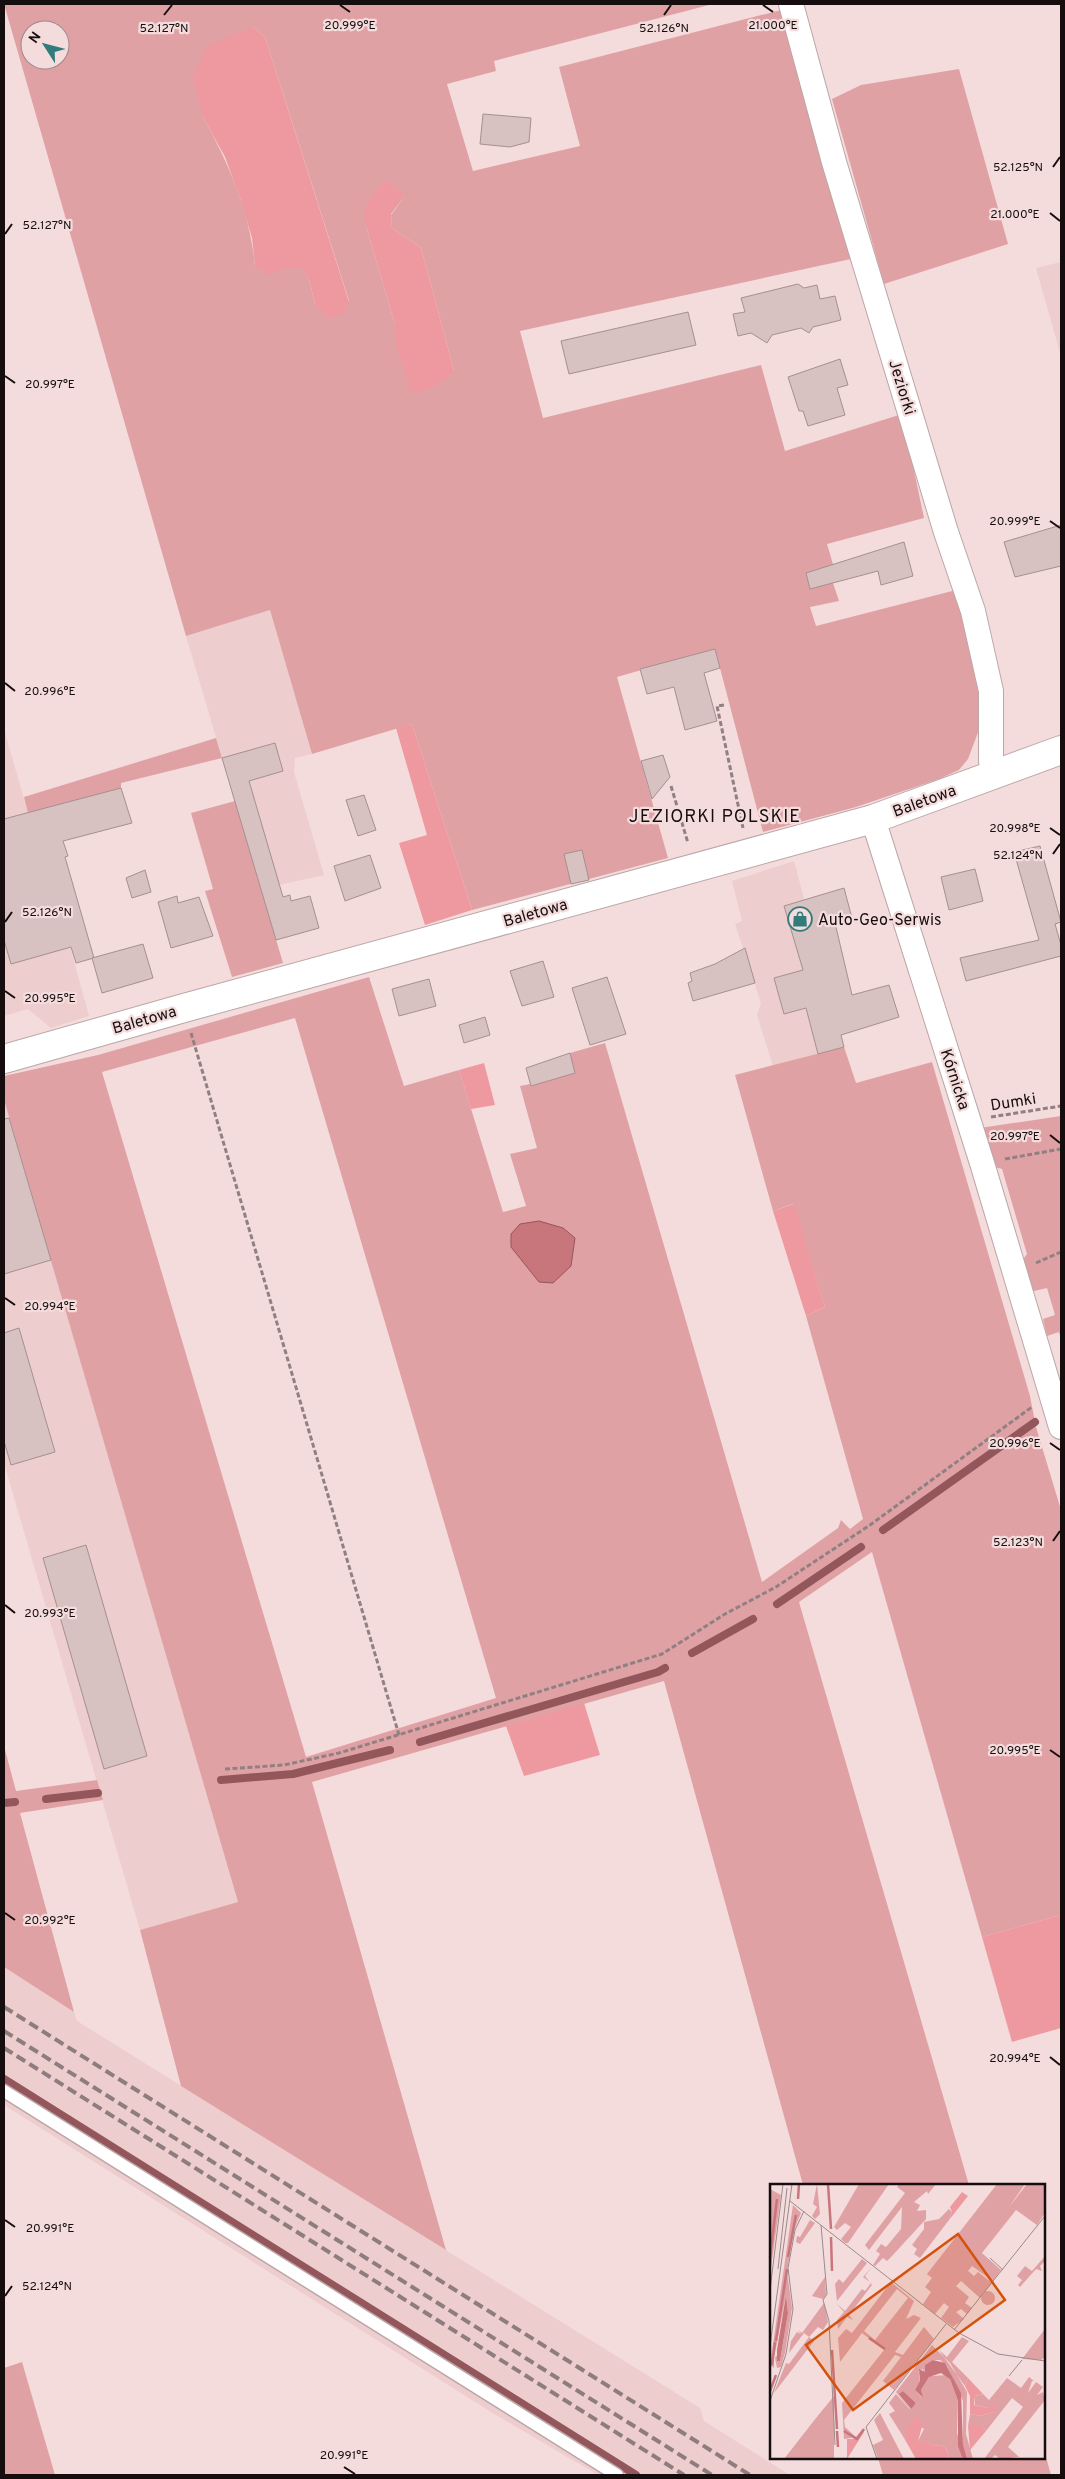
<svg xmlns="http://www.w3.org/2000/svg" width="1065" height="2479" font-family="Overpass,sans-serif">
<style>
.built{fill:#edcdce}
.green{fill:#e0a1a5;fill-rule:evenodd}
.forest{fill:#ee999f}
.water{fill:#c8767c;stroke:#93575b}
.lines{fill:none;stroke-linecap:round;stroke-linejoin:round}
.stream{stroke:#93575b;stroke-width:8}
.building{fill:#d8c1c1;stroke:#a58f8f}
.service-casing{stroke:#bca6a7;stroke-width:15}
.minor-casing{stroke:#bca6a7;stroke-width:26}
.tertiary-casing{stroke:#bca6a7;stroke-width:30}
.path{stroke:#918081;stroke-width:3;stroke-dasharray:5 2.5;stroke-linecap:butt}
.service{stroke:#fff;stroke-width:12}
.minor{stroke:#fff;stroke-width:24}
.tertiary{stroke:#fff;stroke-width:28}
.rail{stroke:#8e7d7e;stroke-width:4;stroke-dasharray:10 5;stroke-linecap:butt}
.ticks{fill:none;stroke:#160e0e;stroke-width:2}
.labels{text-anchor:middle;stroke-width:4.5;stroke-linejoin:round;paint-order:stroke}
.street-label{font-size:16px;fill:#160e0e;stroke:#f4dcdd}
.poi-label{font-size:16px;fill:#160e0e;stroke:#f4dcdd;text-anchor:start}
.neighbourhood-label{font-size:18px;letter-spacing:1px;fill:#160e0e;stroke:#f4dcdd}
.inset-river{fill:none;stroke:#c8767c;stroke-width:2.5}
.inset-road{fill:none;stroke:#9b8a8a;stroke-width:1}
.view{fill:#d3520c;fill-opacity:0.15;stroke:#d3520c;stroke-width:2.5}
.inset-edge{fill:none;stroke:#160e0e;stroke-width:2.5}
.ticks-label{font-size:12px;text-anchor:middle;fill:#160e0e;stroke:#f4dcdd;stroke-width:4.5;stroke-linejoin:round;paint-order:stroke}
</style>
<rect width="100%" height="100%" fill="#f4dcdd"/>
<g class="built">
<path d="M1061,262V356L1036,268Z"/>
<path d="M270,610L312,754L295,758L294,772L324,875L261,889L186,636Z"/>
<path d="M4,729L28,813L47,863L89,1016L51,1028L28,1009L4,1016Z"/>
<path d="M794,861L844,1047L773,1066L757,1015L761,1003L735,924L742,921L732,881Z"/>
<path d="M4,1099L238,1902L140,1930L4,1463Z"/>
<path d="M4,1967L74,2012L77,2021L700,2408L704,2421L790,2475H598L491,2412L4,2105Z"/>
</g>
<g class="green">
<path d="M4,4H713L494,61L496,71L447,84L473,171L580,146L559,67L781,10L851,259L520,331L543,418L761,365L785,451L902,414L924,518L827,544L838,581L833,583L839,601L810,607L816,626L956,590L985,714L968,759L959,770L939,779L856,807L763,832L715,649L617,677L668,858L472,910L412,724L312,754L270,610L186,636ZM253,27L265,37L349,301L315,305L310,282L302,266H255C250,212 229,164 203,117ZM30,30H60V60H30ZM404,197L391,215L392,228L421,248L454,371L395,342V324L366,226Z"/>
<path d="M959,69L1008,244L884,284L832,99L861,85Z"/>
<path d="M216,738L222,758L121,783V788L28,813L24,797Z"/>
<path d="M235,801L283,963L232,977L205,891L213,889L191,813Z"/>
<path d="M369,977L404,1086L459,1070L503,1212L526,1206L510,1154L537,1148L520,1086L530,1084L531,1086L574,1073L570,1053L605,1043L762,1582L838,1528L841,1520L850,1529L863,1519L806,1316L825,1307L793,1204L773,1211L735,1075L844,1047L856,1083L932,1062L1030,1396L1036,1427L1061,1510V1915L982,1937L872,1552L799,1602L969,2185H803L664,1681L312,1782L446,2250L181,2086L140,1930L238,1902L5,1103L4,1076L98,1055ZM295,1018L496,1698L306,1757L102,1072Z"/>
<path d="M1061,1116V1339L1059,1332L1047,1336L1043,1319L1055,1315L1047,1288L1030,1292L1021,1262L1027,1254L1002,1169L991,1166L980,1128Z"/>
<path d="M4,1746L16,1791L97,1780L103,1800L20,1813L74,2012L4,1967Z"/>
<path d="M22,2362L55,2475H4V2368Z"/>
<path d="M1044,2450L1051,2475H883L878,2458H1044Z"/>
</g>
<g class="forest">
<path d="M253,27L265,37L349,302L342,315L329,318L315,305L310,282L302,267L286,268L268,275L255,266L252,238L240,198L225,157L203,117L193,77L207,46Z"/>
<path d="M385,181L396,186L404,197L391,214L392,228L421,248L454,371C441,382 427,395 410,391L395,342V324L366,226L364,212L373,194Z"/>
<path d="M412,724L472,910L425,925L399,843L427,835L396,728Z"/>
<path d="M484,1063L495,1105L471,1109L459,1070Z"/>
<path d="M794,1204L825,1307L806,1316L773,1211Z"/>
<path d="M584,1703L600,1755L524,1776L506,1726Z"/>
<path d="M1061,1915V2028L1012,2042L982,1937Z"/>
</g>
<path class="water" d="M539,1221L563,1228L575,1238L571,1266L553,1283L539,1282L511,1247V1234L520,1224Z"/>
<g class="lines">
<g class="stream">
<path d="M883,1530L1035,1422"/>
<path d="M777,1604L861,1547"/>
<path d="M692,1653L753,1619"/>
<path d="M420,1742L658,1672L665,1668"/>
<path d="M221,1780L293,1774L390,1750"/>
<path d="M46,1799L98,1793"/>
<path d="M4,1803L15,1802"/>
<path d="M4,2079L636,2475"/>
</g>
</g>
<g class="building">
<path d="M483,114L531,118L529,142L510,147L480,144Z"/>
<path d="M798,284L804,288L817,285L820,299L835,296L841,320L813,327L809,333L801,328L772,335L767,343L751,333L738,336L733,314L745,312L741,298Z"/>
<path d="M688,312L696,345L569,374L561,341Z"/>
<path d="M840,359L848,385L837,388L845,415L808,426L803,411H799L788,377Z"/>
<path d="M1061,525V566L1015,577L1004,542Z"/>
<path d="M904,542L913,576L881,585L878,571L810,589L806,573Z"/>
<path d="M715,649L720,668L704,673L717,721L685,730L674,687L647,694L640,669Z"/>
<path d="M275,743L283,771L249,781L283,897L290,895L291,901L310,896L319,928L276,940L222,758Z"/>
<path d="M663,755L670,777L652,799L641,761Z"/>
<path d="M121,788L132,823L63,841L68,856L65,857L94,958L76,963L71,947L11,964L4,940V819Z"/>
<path d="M364,795L376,830L358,836L346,800Z"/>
<path d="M1040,846L1061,922L1055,924L1061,945V956L966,981L960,958L1039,940L1014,852Z"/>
<path d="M582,850L589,880L571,884L564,854Z"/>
<path d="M370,855L381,888L345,901L334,866Z"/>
<path d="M975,869L983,901L949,910L941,877Z"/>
<path d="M145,870L151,892L132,898L126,878Z"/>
<path d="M844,888L852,918L835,923L852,995L889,985L899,1017L841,1035L844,1047L818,1054L806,1008L784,1014L774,978L803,970L784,906Z"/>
<path d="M177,896L178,903L199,897L213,936L171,948L158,902Z"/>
<path d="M143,944L153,978L102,993L92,958Z"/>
<path d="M745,948L755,983L693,1001L688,983L692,981L690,973L715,964Z"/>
<path d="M543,961L554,997L522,1006L510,971Z"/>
<path d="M607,977L626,1034L590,1045L572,988Z"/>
<path d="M429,979L436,1006L399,1016L392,989Z"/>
<path d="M485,1017L490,1035L464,1043L459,1025Z"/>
<path d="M570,1053L575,1073L531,1086L526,1068Z"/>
<path d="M9,1118L51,1260L4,1274V1119Z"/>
<path d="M19,1328L55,1452L11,1465L4,1441V1333Z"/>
<path d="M86,1545L147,1756L104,1769L43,1558Z"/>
</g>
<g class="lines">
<g class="service-casing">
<path id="service" d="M4,2091L617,2475"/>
</g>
<g class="minor-casing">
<g id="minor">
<path d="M791,4L834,162L946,532L973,611L991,691V761L993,774"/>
<path d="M873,819L982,1163L1061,1427"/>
</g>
</g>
<g class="tertiary-casing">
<path id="tertiary" d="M4,1059L184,1008L873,819L1061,750"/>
</g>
<g class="path">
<path d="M724,705L717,706L743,828"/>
<path d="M671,786L688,843"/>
<path d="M191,1033L399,1735"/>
<path d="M991,1117L1061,1106"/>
<path d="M1005,1159L1061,1149"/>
<path d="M1036,1263L1061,1252"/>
<path d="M225,1769L284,1765L339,1753L662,1654L725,1614L776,1587L870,1525L1032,1407"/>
</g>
<use href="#service" class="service"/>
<use href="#minor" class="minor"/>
<use href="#tertiary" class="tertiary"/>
<g class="rail">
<path d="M4,2007L750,2475"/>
<path d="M4,2031L712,2475"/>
<path d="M4,2048L684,2475"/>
</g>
</g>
<path class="ticks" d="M340,5L350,12M763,5L773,12M164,15L172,5M664,15L671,5M1053,167L1060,157M1050,213L1060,221M5,234L12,224M5,376L15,383M1050,521L1060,528M5,683L15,691M1050,828L1060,835M1053,854L1060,844M5,922L12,912M5,991L15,998M1050,1135L1060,1143M5,1298L15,1305M1050,1443L1060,1450M1053,1541L1060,1531M5,1605L15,1613M1050,1750L1060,1757M5,1913L15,1920M1050,2057L1060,2065M5,2220L15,2227M5,2296L12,2286M344,2467L355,2474"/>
<defs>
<g id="shop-ring" transform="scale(1.25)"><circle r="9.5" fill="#f4dcdd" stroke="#327b7b" stroke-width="1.5"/><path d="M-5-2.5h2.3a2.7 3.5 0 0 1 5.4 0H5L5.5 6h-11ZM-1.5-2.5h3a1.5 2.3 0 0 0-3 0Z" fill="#327b7b"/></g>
</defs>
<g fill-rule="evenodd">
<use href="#shop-ring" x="800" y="919"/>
</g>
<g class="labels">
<g class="street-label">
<text transform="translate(903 387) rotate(73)" y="6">Jeziorki</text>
<text transform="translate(924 800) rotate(-20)" y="6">Baletowa</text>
<text transform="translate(535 912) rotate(-16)" y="6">Baletowa</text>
<text transform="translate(144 1019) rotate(-16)" y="6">Baletowa</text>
<text transform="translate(956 1079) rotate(72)" y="6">Kórnicka</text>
<text transform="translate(1013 1101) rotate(-9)" y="6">Dumki</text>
</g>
<g class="poi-label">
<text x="818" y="925">Auto-Geo-Serwis</text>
</g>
<g class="neighbourhood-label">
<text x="715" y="822">JEZIORKI POLSKIE</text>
</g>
</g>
<g transform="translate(770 2184)">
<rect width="275" height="275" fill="#f4dcdd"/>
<path d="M47,0L50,30L45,35L42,32L47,23L43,20ZM89,0H119L78,59H75L71,55L81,43L75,39L67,46L64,43ZM129,0H166L158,10L157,7L144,18L150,21L147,27L156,26V35L122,72L117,77L113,74L105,82L103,81L110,70L106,67L111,60L116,63L131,45L132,23L99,66L95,61L135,9L127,3ZM227,0H255L239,23L257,0H275V29L267,41L246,26L212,69L231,86L223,97L202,82L198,87L204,92L208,88L222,99L210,114L191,97L186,102L199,113L195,119L202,124L197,130L191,125L186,128L194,135L183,143L171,134L179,123L174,119L165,130L153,120L161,108L155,103L162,94L157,90ZM0,5L11,11L0,91ZM23,21L31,29L23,48L17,88L22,124L15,169L11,183L7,184L5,174L8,170L7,176L10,177L18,129L16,111L4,174V184L0,181ZM179,25L182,28L179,36L150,74L144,70L147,65L142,61L154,45V38L169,35ZM40,36L45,39L30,60L26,58L27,52L30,53ZM275,72V77L270,82L272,87L266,85L250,103L248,101L252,96L247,92L255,82L262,87ZM92,75L97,79L67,117L65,100L69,95L73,99ZM102,83L95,92L102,101L79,131L83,136L77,133L68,145L67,136L74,128L66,119L75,127L92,105L95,107L101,99L93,93ZM55,93L56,111L53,115L42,112ZM121,98L144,117L136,135L144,131L151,134L125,168L133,171L154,143L164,155L124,206L113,197L131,173L125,171L74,236L75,243L86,253L74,255L72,219L114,166L92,149L70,178L68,154L76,145L82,149ZM127,105L138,114L105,156L94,147ZM211 114a7 7 0 1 1 14 0a7 7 0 1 1-14 0ZM54,119L58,138L53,146L48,143L39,153L44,157L4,209L16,179L19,180L39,153L34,149L19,169L21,157L27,148L31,150L28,146L32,149ZM275,145V173L271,176L252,175ZM192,153L199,157L182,178L198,194L195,202L169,166L177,173ZM162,161L180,179L197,208L196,250L203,275H197L193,263V217L177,182L170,176H163L155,182V188L152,185L148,188L155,192L149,190L150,199L145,206L152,214L151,206L159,193L151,186L162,192L176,191L180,195L188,217L187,249L195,275H179L177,266L172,261L163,262L157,257H148L154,245L143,238L134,254L119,230L125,227L119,219L126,210L141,227L126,208ZM133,207L146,219L140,225L130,211ZM259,193L264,197H262L258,209L266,198L273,203L267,211L273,208L275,216L238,263L249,273L230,275L225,271L221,275H214L253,223L242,214L216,247L213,242H198L200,230L211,232L223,228L224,221L218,224L205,221V212L213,210L219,216L237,194L251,204ZM64,212V275H14L46,234ZM110,229L134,275H108L103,261L113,256L104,236Z" fill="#e0a1a5" fill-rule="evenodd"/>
<path d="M192,8L198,12L179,36L182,28L180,23ZM198,194L213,210L205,212L204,221L218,224L223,220L227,224L223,228L211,232L200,230V212L195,202ZM142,233H149L153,239L148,257H157L163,262L172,261L177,266L179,275H146L134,254L137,247L135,244L143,238ZM198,242H213L216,247L200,266ZM92,246L94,248L77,275V255H84Z" fill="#ee999f"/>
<path d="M16,111L18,129L10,177H7V166ZM163,176L175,179L191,209L193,261L197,275L192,273L188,262V217L180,195L171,189L159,193L151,186L159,193L151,206L153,214L145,206L150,197L149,185L155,188V181ZM133,207L146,219L141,225L129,210Z" fill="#c8767c"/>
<path class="inset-river" d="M58,0L61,45M28,15L29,0M61,53L62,87M18,73L26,31M0,74L7,15M99,154L115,165M6,157L17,85M62,166L67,245M2,181L5,158M0,207L6,191M67,247L68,263M74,247L87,255L94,245"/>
<path class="inset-road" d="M20,17L189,149L228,170L275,177M51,41L57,110L53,116L59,137L65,261M220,74L233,86M8,85L17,4M0,106L13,0M184,146L275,32M0,162L22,0M239,192L252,176M0,217L16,170L23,125L18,84L25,46L34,27M107,275L96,243L176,140"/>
<path class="view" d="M188,50L235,116L83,226L36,161Z"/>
<rect width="275" height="275" class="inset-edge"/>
</g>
<g class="ticks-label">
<text x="350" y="29">20.999°E</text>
<text x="773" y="29">21.000°E</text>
<text x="164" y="32">52.127°N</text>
<text x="664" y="32">52.126°N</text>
<text x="1018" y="171">52.125°N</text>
<text x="1015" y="218">21.000°E</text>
<text x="47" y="229">52.127°N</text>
<text x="50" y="388">20.997°E</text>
<text x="1015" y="525">20.999°E</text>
<text x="50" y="695">20.996°E</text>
<text x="1015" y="832">20.998°E</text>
<text x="1018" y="859">52.124°N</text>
<text x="47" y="916">52.126°N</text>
<text x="50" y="1002">20.995°E</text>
<text x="1015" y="1140">20.997°E</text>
<text x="50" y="1310">20.994°E</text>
<text x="1015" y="1447">20.996°E</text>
<text x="1018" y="1546">52.123°N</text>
<text x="50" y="1617">20.993°E</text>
<text x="1015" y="1754">20.995°E</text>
<text x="50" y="1924">20.992°E</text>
<text x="1015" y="2062">20.994°E</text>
<text x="50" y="2232">20.991°E</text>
<text x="47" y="2290">52.124°N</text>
<text x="344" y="2459">20.991°E</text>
</g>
<rect width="1065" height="2479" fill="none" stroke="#160e0e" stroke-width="10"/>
<g transform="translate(45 45) rotate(306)"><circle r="24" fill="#f4dcdd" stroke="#9b8a8a"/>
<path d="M0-4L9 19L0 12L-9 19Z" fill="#327b7b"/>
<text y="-8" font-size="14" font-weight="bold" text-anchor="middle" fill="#160e0e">N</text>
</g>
</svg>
